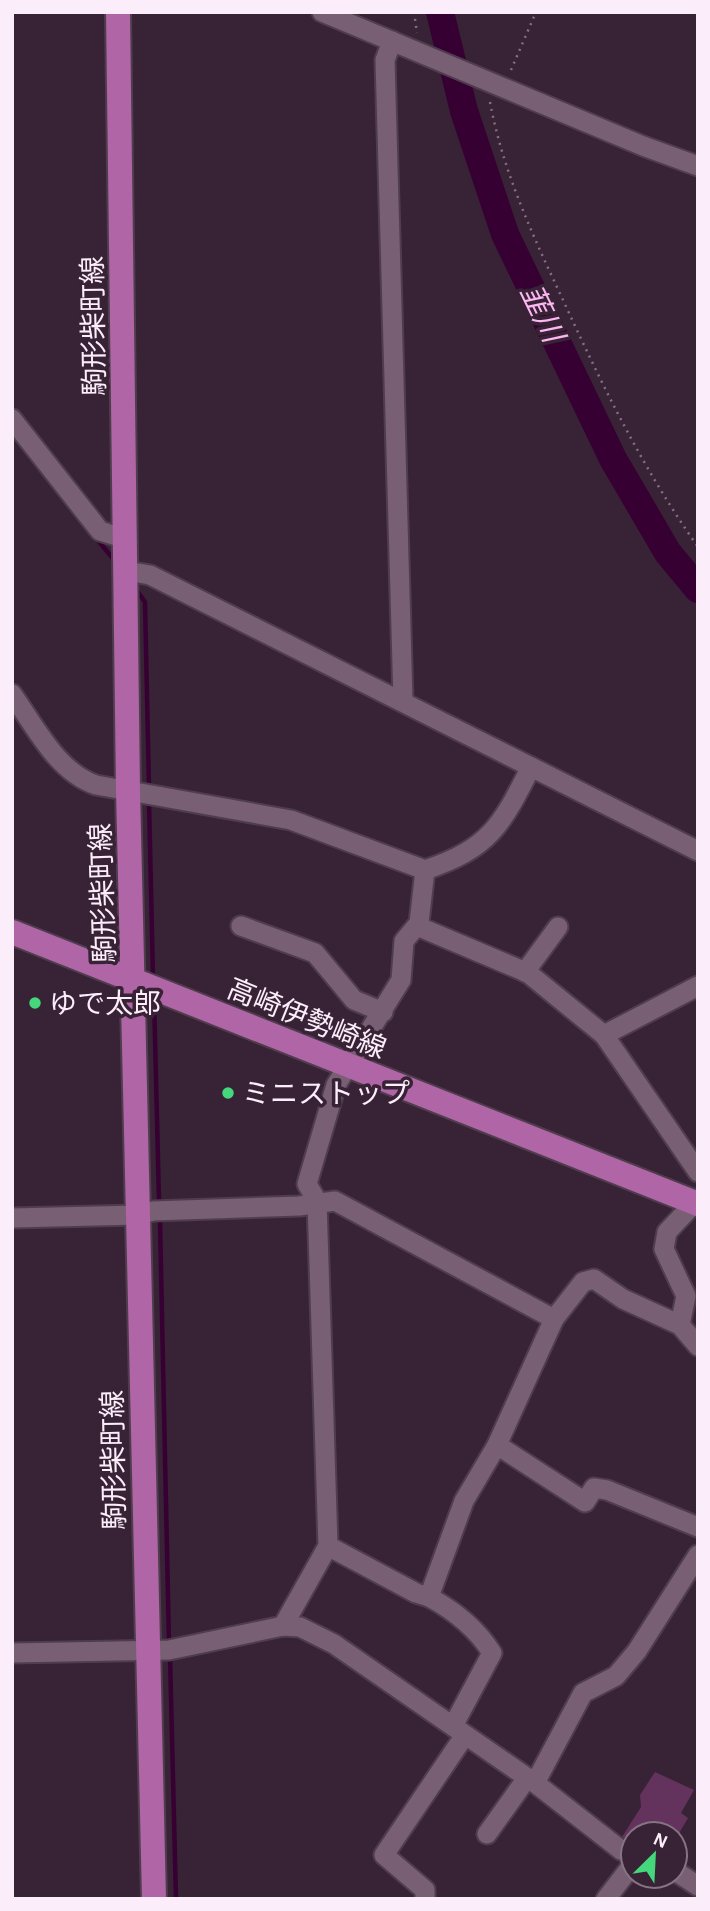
<svg xmlns="http://www.w3.org/2000/svg" width="710" height="1911" font-family="'Alegreya Sans','Noto Sans JP',sans-serif">
<style>
.green{fill:#63335d}
.lines{fill:none;stroke-linecap:round;stroke-linejoin:round}
.stream{stroke:#360032;stroke-width:4.5}
.river{stroke:#360032;stroke-width:28}
.minor-casing{stroke:#4f3d4d;stroke-width:23}
.major-casing{stroke:#4f3d4d;stroke-width:28}
.path{stroke:#837080;stroke-width:2.5;stroke-dasharray:2 5;stroke-linecap:butt}
.minor{stroke:#785f74;stroke-width:19}
.major{stroke:#af65a6;stroke-width:24}
.poi-dot{fill:#44d77b;stroke:#382235;stroke-width:2.5}
.labels{text-anchor:middle;stroke-width:7;stroke-linejoin:round;paint-order:stroke}
.street-label{font-size:28px;fill:#fbedf9;stroke:#382235}
.poi-label{font-size:28px;fill:#fbedf9;stroke:#382235;text-anchor:start}
.water-label{font-size:30px;font-style:italic;fill:#fcb7f2;stroke:#382235}
</style>
<rect width="100%" height="100%" fill="#382235"/>
<path class="green" d="M655,1772L694,1790L681,1813L688,1818L675,1840V1834H633V1846L620,1840L641,1807L640,1795Z"/>
<g class="lines">
<g class="stream">
<path d="M96,538L115,561"/>
<path d="M135,588L145,602L149,789"/>
<path d="M149,801L153,978"/>
<path d="M154,997L159,1201"/>
<path d="M160,1222L169,1644"/>
<path d="M170,1656L176,1899"/>
</g>
<path class="river" d="M440,12L464,111L505,234L613,459L668,553L698,589"/>
<g class="minor-casing">
<g id="minor">
<path d="M322,12L643,146L698,166"/>
<path d="M392,41L385,60L403,700"/>
<path d="M12,419L100,531L126,539"/>
<path d="M127,571L150,575L698,851"/>
<path d="M12,694C35,726 57,772 96,785L291,820L425,870C490,848 501,826 531,767"/>
<path d="M241,926L315,953L354,1000L383,1012"/>
<path d="M417,926L528,973L604,1035L698,1172"/>
<path d="M525,972L558,927"/>
<path d="M604,1035L698,986"/>
<path d="M12,1218L138,1215L153,1211L299,1206L335,1201L554,1319L583,1282L594,1279L623,1299L680,1325L698,1346"/>
<path d="M680,1325L686,1296L664,1249L667,1232L698,1199"/>
<path d="M497,1445L585,1502L594,1488L607,1490L698,1527"/>
<path d="M328,1546L416,1593L429,1597"/>
<path d="M283,1626L328,1546L317,1201L307,1184L336,1085L401,980L404,941L419,923L425,870"/>
<path d="M12,1653L169,1650L283,1626L300,1627L334,1644L535,1783L621,1850L633,1854"/>
<path d="M453,1726L492,1653C477,1629 453,1610 429,1597L464,1501L497,1445L554,1319"/>
<path d="M535,1783L583,1693L616,1676L637,1651L698,1555"/>
<path d="M487,1834L527,1778"/>
<path d="M675,1871L698,1886"/>
<path d="M425,1899V1890L384,1855L465,1735"/>
<path d="M606,1899L633,1864"/>
</g>
</g>
<g class="major-casing">
<g id="major">
<path d="M118,12L128,790L154,1899"/>
<path d="M12,932L698,1204"/>
</g>
</g>
<g class="path">
<path d="M414,12L417,33"/>
<path d="M511,70L536,12"/>
<path d="M490,102C503,172 533,236 563,300C603,387 643,469 698,547"/>
</g>
<use href="#minor" class="minor"/>
<use href="#major" class="major"/>
</g>
<g class="poi-dot">
<circle cx="35" cy="1003" r="7"/>
<circle cx="228" cy="1093" r="7"/>
</g>
<g class="labels">
<g class="street-label">
<text transform="translate(93 326) rotate(-91)" y="10">駒形柴町線</text>
<text transform="translate(102 893) rotate(-92)" y="10">駒形柴町線</text>
<text transform="translate(307 1018) rotate(22)" y="10">高崎伊勢崎線</text>
<text transform="translate(113 1460) rotate(-91)" y="10">駒形柴町線</text>
</g>
<g class="poi-label">
<text x="49" y="1013">ゆで太郎</text>
<text x="242" y="1103">ミニストップ</text>
</g>
<g class="water-label">
<text transform="translate(542 313) rotate(64)" y="10">韮川</text>
</g>
</g>
<rect width="710" height="1911" fill="none" stroke="#fbedf9" stroke-width="28"/>
<g transform="translate(654 1855) rotate(24)"><circle r="33" fill="#382235" stroke="#867383" stroke-width="2"/>
<path d="M0-5L12 26L0 18L-12 26Z" fill="#44d77b"/>
<text y="-10" font-size="19" font-weight="bold" text-anchor="middle" fill="#fbedf9">N</text>
</g>
</svg>
